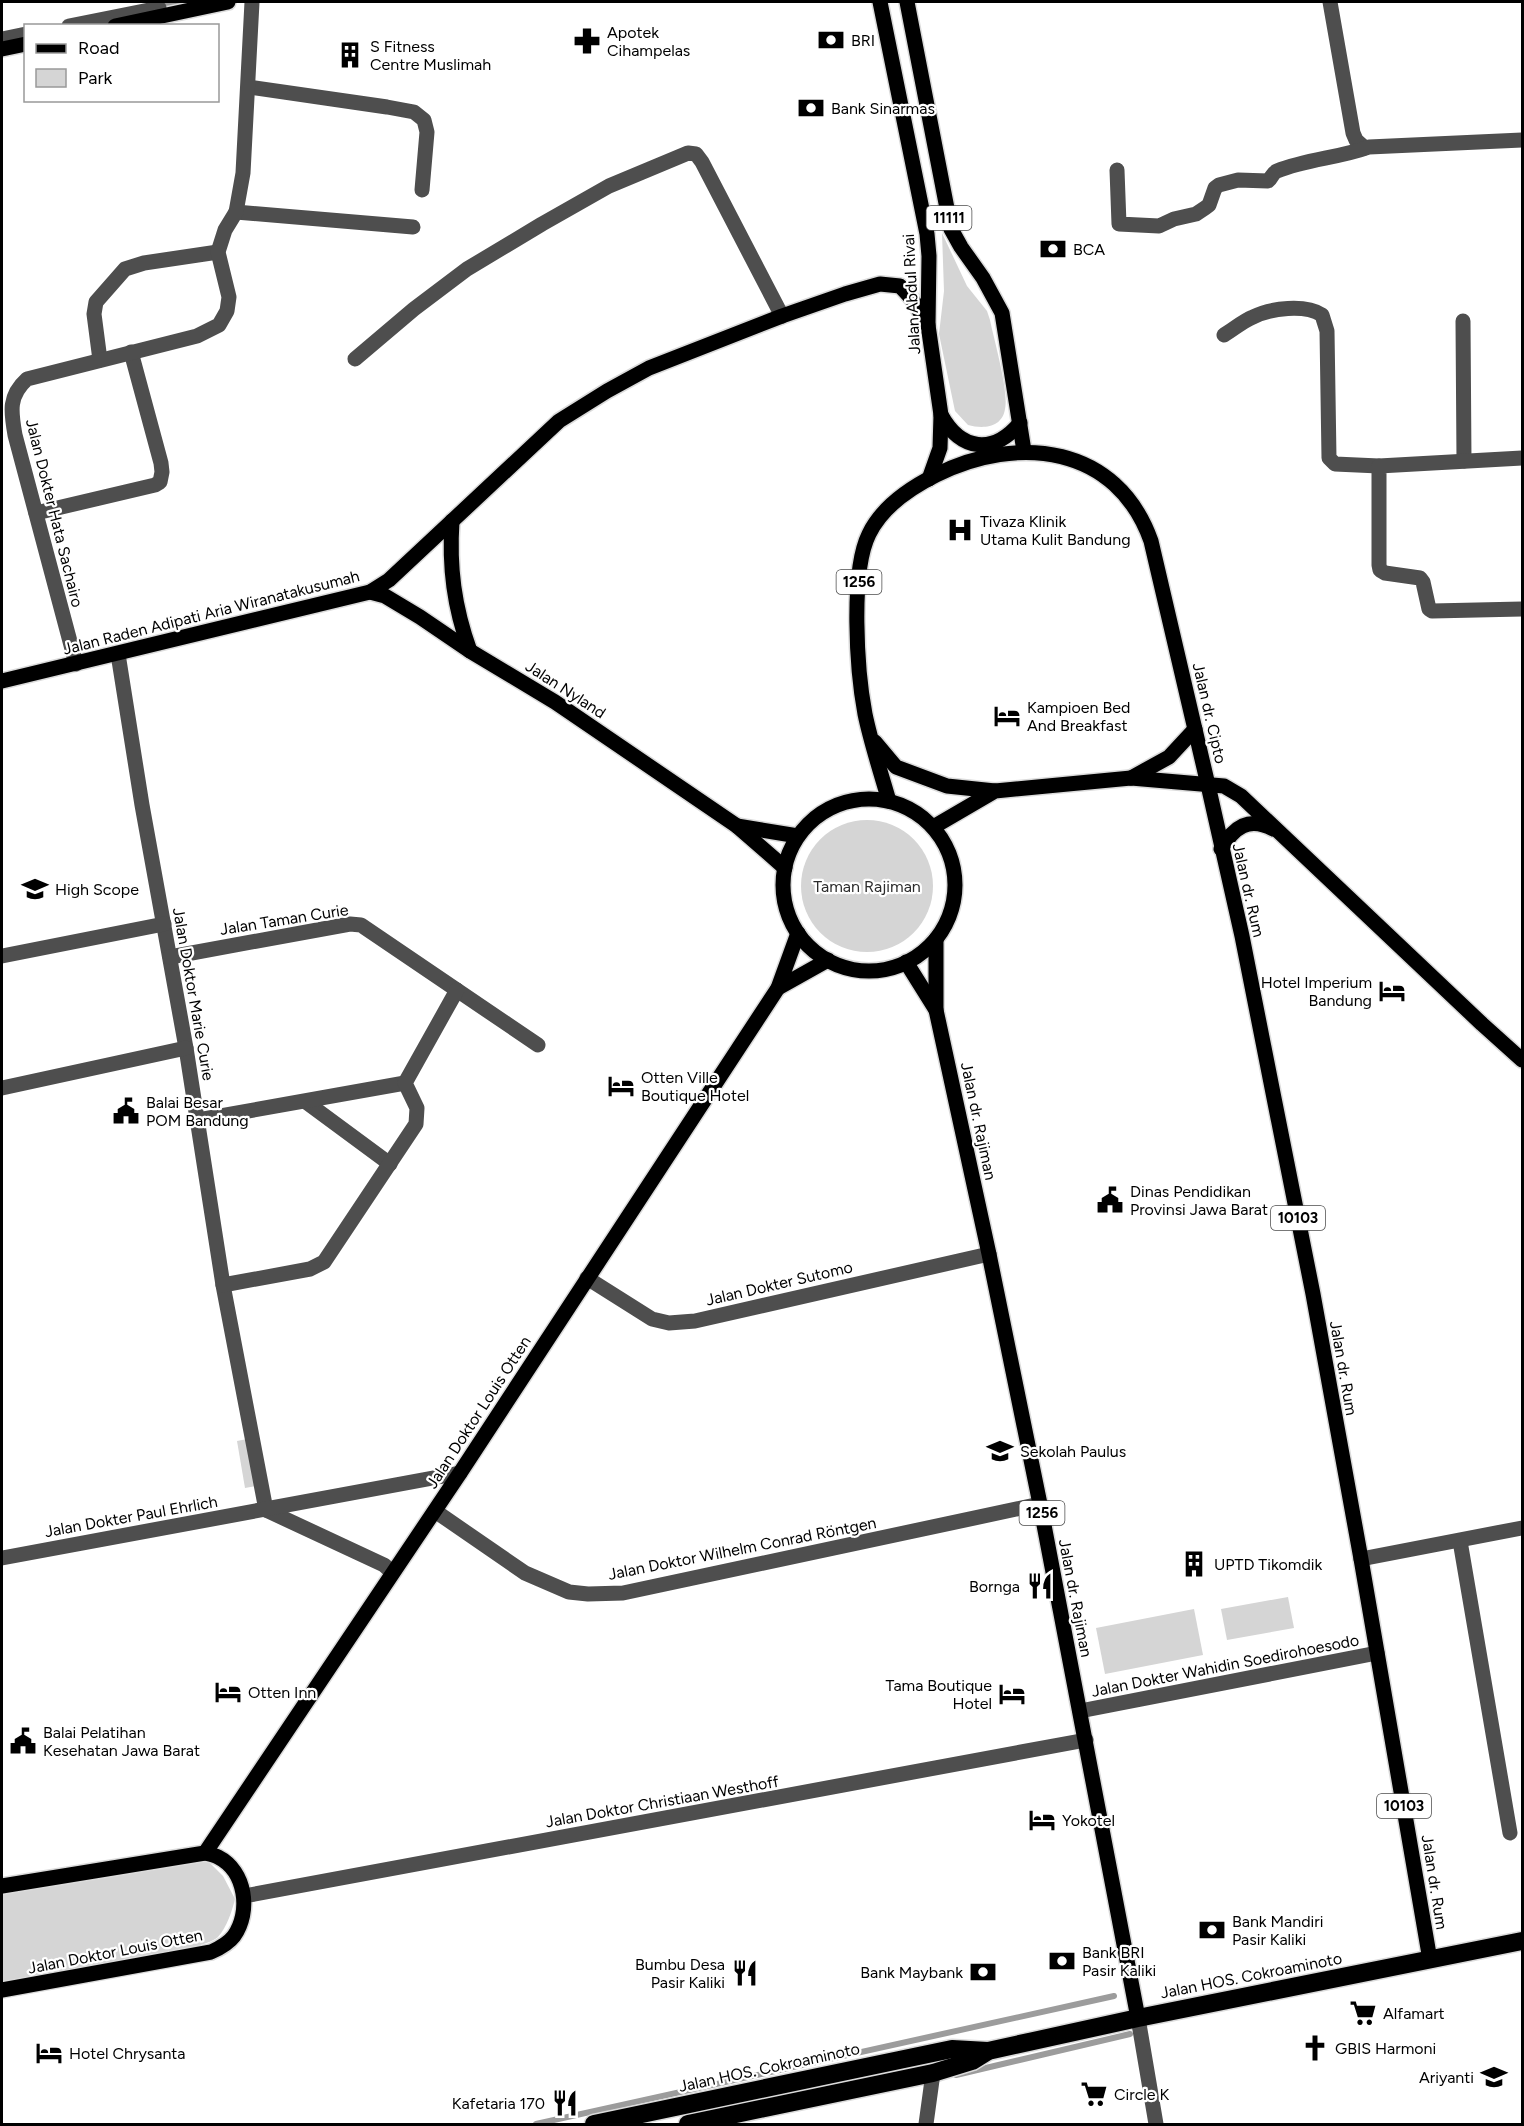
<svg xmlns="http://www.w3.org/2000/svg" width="1524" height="2126" font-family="Figtree,sans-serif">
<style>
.green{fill:#d5d5d5}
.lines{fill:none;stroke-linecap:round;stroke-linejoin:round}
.stream{stroke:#9c9c9c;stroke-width:6}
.major-casing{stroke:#dbdbdb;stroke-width:18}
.highway-casing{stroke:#dbdbdb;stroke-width:21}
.minor{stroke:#4e4e4e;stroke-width:15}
.major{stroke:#000;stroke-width:15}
.highway{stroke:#000;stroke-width:18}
.labels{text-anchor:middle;stroke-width:4.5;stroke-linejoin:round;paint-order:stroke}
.shield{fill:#fff;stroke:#4c4c4c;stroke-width:1.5}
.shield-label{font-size:15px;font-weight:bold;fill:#000}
.poi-label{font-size:16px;fill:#000;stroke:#fff;text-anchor:start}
.street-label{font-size:16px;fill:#000;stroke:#fff}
.park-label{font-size:16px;fill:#2c2c2c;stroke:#fff}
</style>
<rect width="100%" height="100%" fill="#fff"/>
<g class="green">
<path d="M942,233L967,286L987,311L990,320C994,340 1009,391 1005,409C1002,428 983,429 968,425L955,411L939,334L944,291Z"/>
<circle cx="867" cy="886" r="66"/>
<path d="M247,1439L256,1486L245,1488L237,1441Z"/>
<path d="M1288,1597L1294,1628L1227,1640L1221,1609Z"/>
<path d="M1194,1609L1203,1655L1105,1674L1096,1628Z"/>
<path d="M192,1857L208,1861L223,1876L235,1899C232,1911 227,1927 218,1937C203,1953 34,1977 2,1983V1888Z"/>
</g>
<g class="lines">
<g class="stream">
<path d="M158,7L187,2"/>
<path d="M956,2075L1130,2034"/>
<path d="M536,2124L1114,1996"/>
</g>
<g class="major-casing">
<g id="major">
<path d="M880,2L927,234L929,256L928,325L941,415L940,448L929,479"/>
<path d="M907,2L951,229L961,247L983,278L1002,313L1024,451"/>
<path d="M115,26L228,2"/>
<path d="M2,49L26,44"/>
<path d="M941,415C961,451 993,455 1020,423"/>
<path d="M452,521C449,567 454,607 470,651"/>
<path d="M370,592L385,596L420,617L470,651L555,702L737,826L785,868"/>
<path d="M2,681L370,592L389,580L559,421L607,391L649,368L782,316L845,294L880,284L900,286L912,299L928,325"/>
<path d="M875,742L896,767L947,786L995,791"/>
<path d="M1131,778L1169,757L1195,729"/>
<circle cx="869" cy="885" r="86"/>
<path d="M889,801C881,773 871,743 865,714C857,672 850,572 869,534C882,507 910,488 936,475C1018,434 1117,445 1151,541L1208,785L1242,936L1274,1098L1313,1294L1361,1559L1430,1960"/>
<path d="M737,826L798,836"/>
<path d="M935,826L995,791L1131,778L1224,786L1241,796L1482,1024L1522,1060"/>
<path d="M1221,849C1234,827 1249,816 1273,829"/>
<path d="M936,939V1010L989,1254L1040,1504L1138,2018"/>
<path d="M906,962L936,1010"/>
<path d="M778,988L828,960"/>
<path d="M205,1853L460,1473L778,988L798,933"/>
<path d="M2,1886L205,1853C209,1854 214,1855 218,1857C246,1871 251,1912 234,1936C228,1944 220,1948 211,1952L2,1990"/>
</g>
</g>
<g class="highway-casing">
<g id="highway">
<path d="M594,2124L952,2049L988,2051"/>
<path d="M688,2124L933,2073L972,2061L988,2051L1138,2018L1522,1941"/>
</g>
</g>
<g class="minor">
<path d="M1330,2L1353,133L1356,140L1365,148"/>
<path d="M69,26L159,8"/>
<path d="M2,39L26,34"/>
<path d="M249,87L387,107L414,112L424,120L427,132L422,190"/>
<path d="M1117,170L1119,224L1159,226L1174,219L1196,214L1205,208L1209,205L1215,188L1219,185L1238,180L1268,181C1272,178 1272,173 1277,171C1307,159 1339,158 1369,147L1522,140"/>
<path d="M236,212L413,227"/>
<path d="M1463,321L1464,461"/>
<path d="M1224,335C1234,329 1243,321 1253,317C1271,308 1305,304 1322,315L1327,331L1329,458L1335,464L1379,466"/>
<path d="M355,359L414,309L467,269L542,224L609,186L688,153L696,154L702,162L782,316"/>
<path d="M100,360L94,314L96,302L125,269L144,263L218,252"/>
<path d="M1522,458L1379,466V565L1380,570L1385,573L1420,578L1423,582L1429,609L1432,611L1522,609"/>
<path d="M36,513L155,485L160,482L162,472L161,463L131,352"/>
<path d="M118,654L142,805L186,1048L223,1285L266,1510"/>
<path d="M76,664L15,435C11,412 8,396 27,379L197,336L219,325L227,311L229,297L218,252L225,230L236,212L243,173L252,2"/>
<path d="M2,956L164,924"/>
<path d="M170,957L350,924L361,925L538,1045"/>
<path d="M2,1088L186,1048"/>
<path d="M306,1102L390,1164"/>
<path d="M198,1120L405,1083"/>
<path d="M587,1278L652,1319L669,1323L695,1321L989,1254"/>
<path d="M223,1285L310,1269L324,1262L416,1124L417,1108L405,1083L457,990"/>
<path d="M266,1510L384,1565L392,1572"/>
<path d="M435,1511L525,1573L569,1592L588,1594L623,1593L1040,1504"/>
<path d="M1460,1541L1510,1833"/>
<path d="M2,1558L460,1473"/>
<path d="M1361,1559L1522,1528"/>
<path d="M1080,1711L1377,1653"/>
<path d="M244,1896L1086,1740"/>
<path d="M1138,2018L1156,2124"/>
<path d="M926,2124L933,2073"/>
</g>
<use href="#major" class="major"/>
<use href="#highway" class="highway"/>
</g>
<defs>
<g id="bank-bare" transform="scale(2.07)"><path d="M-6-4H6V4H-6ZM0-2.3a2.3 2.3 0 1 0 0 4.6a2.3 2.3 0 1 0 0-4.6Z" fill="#000" stroke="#fff" stroke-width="2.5" paint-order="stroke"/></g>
<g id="pharmacy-bare" transform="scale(2.07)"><path d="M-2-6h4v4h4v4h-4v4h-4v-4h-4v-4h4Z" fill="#000" stroke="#fff" stroke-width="2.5" paint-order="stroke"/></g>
<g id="building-bare" transform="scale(2.07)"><path d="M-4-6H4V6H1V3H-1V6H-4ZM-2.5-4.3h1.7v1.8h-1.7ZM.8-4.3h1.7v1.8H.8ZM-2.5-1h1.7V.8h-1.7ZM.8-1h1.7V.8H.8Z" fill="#000" stroke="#fff" stroke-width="2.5" paint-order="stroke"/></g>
<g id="hospital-bare" transform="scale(2.07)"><path d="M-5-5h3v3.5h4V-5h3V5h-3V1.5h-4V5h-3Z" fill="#000" stroke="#fff" stroke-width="2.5" paint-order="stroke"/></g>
<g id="hotel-bare" transform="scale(2.07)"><path d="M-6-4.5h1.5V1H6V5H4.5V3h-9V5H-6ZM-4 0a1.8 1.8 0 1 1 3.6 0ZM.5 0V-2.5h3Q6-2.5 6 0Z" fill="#000" stroke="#fff" stroke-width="2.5" paint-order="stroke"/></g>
<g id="school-bare" transform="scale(2.07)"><path d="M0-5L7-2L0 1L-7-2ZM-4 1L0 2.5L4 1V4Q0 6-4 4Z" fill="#000" stroke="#fff" stroke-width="2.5" paint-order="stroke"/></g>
<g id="civic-bare" transform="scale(2.07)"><path d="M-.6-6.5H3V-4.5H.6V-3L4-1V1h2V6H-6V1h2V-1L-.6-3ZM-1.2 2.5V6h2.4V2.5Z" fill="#000" stroke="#fff" stroke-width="2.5" paint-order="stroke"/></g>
<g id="restaurant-bare" transform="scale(2.07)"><path d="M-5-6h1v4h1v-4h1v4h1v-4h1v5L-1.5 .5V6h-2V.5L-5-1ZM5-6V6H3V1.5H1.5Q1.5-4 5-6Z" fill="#000" stroke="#fff" stroke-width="2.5" paint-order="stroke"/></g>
<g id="supermarket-bare" transform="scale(2.07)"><path d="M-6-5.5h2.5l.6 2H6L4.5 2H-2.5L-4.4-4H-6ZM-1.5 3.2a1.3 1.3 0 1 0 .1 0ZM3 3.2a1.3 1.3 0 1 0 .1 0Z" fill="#000" stroke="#fff" stroke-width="2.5" paint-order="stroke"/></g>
<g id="church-bare" transform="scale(2.07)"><path d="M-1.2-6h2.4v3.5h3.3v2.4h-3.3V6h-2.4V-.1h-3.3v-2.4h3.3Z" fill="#000" stroke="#fff" stroke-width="2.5" paint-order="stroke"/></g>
<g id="university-bare" transform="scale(2.07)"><path d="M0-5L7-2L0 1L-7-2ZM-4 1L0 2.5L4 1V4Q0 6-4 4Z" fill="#000" stroke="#fff" stroke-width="2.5" paint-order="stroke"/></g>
</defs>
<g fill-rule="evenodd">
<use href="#bank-bare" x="831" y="40"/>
<use href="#pharmacy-bare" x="587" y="41"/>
<use href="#building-bare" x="350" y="55"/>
<use href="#bank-bare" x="811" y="108"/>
<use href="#bank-bare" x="1053" y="249"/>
<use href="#hospital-bare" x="960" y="530"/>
<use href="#hotel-bare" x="1007" y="716"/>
<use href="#school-bare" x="35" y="889"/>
<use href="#hotel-bare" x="1392" y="991"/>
<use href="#hotel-bare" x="621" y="1086"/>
<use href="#civic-bare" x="126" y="1111"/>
<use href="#civic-bare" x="1110" y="1200"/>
<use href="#school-bare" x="1000" y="1451"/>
<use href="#building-bare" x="1194" y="1564"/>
<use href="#restaurant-bare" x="1040" y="1586"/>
<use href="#hotel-bare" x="228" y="1692"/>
<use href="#hotel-bare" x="1012" y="1694"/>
<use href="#civic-bare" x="23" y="1741"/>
<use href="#hotel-bare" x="1042" y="1820"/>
<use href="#bank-bare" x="1212" y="1930"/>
<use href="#bank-bare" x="1062" y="1961"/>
<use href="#bank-bare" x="983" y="1972"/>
<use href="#restaurant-bare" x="745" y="1973"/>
<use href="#supermarket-bare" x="1363" y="2013"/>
<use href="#church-bare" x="1315" y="2048"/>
<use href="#hotel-bare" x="49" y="2053"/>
<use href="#university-bare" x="1494" y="2077"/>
<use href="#supermarket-bare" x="1094" y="2094"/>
<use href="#restaurant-bare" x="565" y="2103"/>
</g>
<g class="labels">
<g class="shield">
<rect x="926.5" y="206" width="45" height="24" rx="4.5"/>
<rect x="836.5" y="570" width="45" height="24" rx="4.5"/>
<rect x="1271" y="1206" width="54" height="24" rx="4.5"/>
<rect x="1019.5" y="1501" width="45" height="24" rx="4.5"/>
<rect x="1377" y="1794" width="54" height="24" rx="4.5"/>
</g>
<g class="shield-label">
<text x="949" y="223">11111</text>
<text x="859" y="587">1256</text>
<text x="1298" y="1223">10103</text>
<text x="1042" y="1518">1256</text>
<text x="1404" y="1811">10103</text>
</g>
<g class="poi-label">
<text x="607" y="38">Apotek<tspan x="607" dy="18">Cihampelas</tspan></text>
<text x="851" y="46">BRI</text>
<text x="370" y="52">S Fitness<tspan x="370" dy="18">Centre Muslimah</tspan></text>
<text x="831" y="114">Bank Sinarmas</text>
<text x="1073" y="255">BCA</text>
<text x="980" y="527">Tivaza Klinik<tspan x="980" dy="18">Utama Kulit Bandung</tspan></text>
<text x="1027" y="713">Kampioen Bed<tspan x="1027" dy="18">And Breakfast</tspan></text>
<text x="55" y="895">High Scope</text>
<text x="1372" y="988" text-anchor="end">Hotel Imperium<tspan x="1372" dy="18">Bandung</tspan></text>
<text x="641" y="1083">Otten Ville<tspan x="641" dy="18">Boutique Hotel</tspan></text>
<text x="146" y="1108">Balai Besar<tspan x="146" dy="18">POM Bandung</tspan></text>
<text x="1130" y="1197">Dinas Pendidikan<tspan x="1130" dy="18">Provinsi Jawa Barat</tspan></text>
<text x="1020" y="1457">Sekolah Paulus</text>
<text x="1214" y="1570">UPTD Tikomdik</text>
<text x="1020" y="1592" text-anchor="end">Bornga</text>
<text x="992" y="1691" text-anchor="end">Tama Boutique<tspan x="992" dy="18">Hotel</tspan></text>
<text x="248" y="1698">Otten Inn</text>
<text x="43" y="1738">Balai Pelatihan<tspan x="43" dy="18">Kesehatan Jawa Barat</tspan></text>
<text x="1062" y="1826">Yokotel</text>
<text x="1232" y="1927">Bank Mandiri<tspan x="1232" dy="18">Pasir Kaliki</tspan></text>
<text x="1082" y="1958">Bank BRI<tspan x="1082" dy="18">Pasir Kaliki</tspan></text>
<text x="725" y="1970" text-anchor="end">Bumbu Desa<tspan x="725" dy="18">Pasir Kaliki</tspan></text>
<text x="963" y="1978" text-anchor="end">Bank Maybank</text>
<text x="1383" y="2019">Alfamart</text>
<text x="1335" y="2054">GBIS Harmoni</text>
<text x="69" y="2059">Hotel Chrysanta</text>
<text x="1474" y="2083" text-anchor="end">Ariyanti</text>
<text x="1114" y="2100">Circle K</text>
<text x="545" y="2109" text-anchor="end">Kafetaria 170</text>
</g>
<g class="street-label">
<text transform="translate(911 294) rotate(-93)" y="6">Jalan Abdul Rivai</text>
<text transform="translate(55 513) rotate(76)" y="6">Jalan Dokter Hata Sachairo</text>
<text transform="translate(211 612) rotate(-14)" y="6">Jalan Raden Adipati Aria Wiranatakusumah</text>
<text transform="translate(566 689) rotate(33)" y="6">Jalan Nyland</text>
<text transform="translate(1210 713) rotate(77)" y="6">Jalan dr. Cipto</text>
<text transform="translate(1249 890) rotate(77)" y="6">Jalan dr. Rum</text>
<text transform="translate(284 919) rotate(-9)" y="6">Jalan Taman Curie</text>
<text transform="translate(194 994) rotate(80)" y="6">Jalan Doktor Marie Curie</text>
<text transform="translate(979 1121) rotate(78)" y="6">Jalan dr. Rajiman</text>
<text transform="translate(779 1283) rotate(-13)" y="6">Jalan Dokter Sutomo</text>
<text transform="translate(1344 1368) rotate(80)" y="6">Jalan dr. Rum</text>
<text transform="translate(478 1412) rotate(-57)" y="6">Jalan Doktor Louis Otten</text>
<text transform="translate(131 1516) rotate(-10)" y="6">Jalan Dokter Paul Ehrlich</text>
<text transform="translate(742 1548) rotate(-11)" y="6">Jalan Doktor Wilhelm Conrad Röntgen</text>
<text transform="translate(1076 1598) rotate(79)" y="6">Jalan dr. Rajiman</text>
<text transform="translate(1225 1665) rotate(-11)" y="6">Jalan Dokter Wahidin Soedirohoesodo</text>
<text transform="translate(662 1801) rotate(-10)" y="6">Jalan Doktor Christiaan Westhoff</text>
<text transform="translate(1435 1882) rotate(81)" y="6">Jalan dr. Rum</text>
<text transform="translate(115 1951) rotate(-11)" y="6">Jalan Doktor Louis Otten</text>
<text transform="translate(1251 1975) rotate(-11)" y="6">Jalan HOS. Cokroaminoto</text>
<text transform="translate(769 2067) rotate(-12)" y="6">Jalan HOS. Cokroaminoto</text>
</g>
<g class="park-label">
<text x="867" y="892">Taman Rajiman</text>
</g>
</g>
<rect width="1524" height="2126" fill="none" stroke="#000000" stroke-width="6"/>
<rect x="24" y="24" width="195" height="78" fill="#ffffff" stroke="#999999" stroke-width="1.5"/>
<rect x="36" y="44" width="30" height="9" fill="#000000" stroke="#999999" stroke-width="1.5"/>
<text x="78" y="54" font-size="18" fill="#000000">Road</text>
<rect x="36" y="69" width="30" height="18" fill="#d5d5d5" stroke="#999999" stroke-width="1.5"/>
<text x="78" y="84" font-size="18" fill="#000000">Park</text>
</svg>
